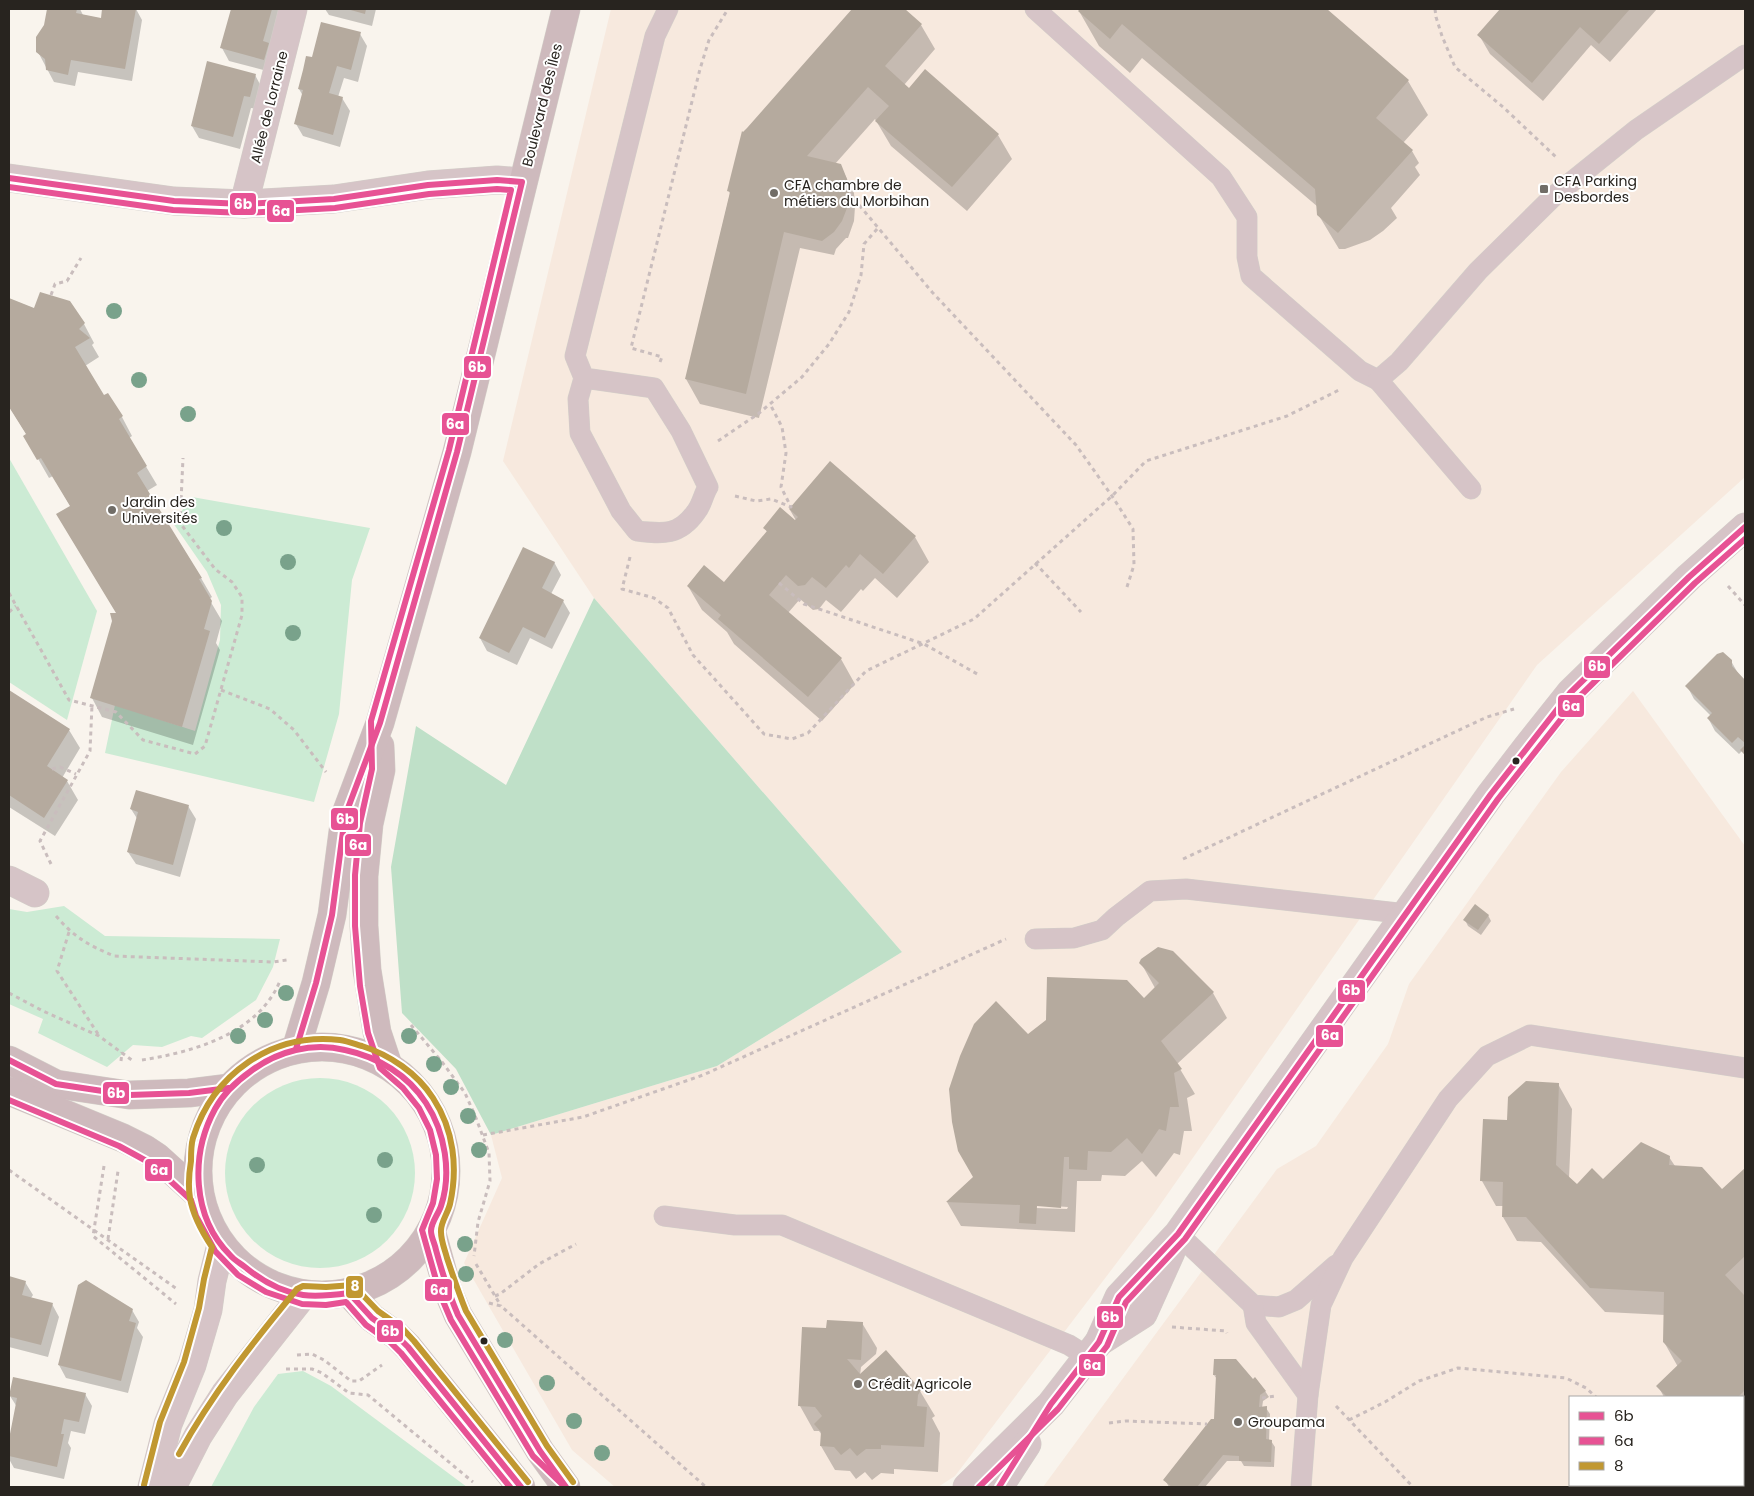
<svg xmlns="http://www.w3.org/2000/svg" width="1754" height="1496" font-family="Poppins,sans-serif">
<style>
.commercial{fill:#f7e9de;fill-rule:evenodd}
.green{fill:#ccebd4}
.forest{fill:#bfe0c8}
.shadow{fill:#0003;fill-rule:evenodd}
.building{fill:#b5aa9e}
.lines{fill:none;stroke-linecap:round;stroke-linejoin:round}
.service-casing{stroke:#d3cfc9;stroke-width:21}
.minor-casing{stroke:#d3cfc9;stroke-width:29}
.tertiary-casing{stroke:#d3cfc9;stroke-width:29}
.secondary-casing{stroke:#d3cfc9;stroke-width:29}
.path{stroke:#c9bdbd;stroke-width:3;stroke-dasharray:4 4;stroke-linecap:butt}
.service{stroke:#d6c4c7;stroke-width:20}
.minor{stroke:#d6c4c7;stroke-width:28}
.tertiary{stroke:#d6c4c7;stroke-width:28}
.secondary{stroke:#cebabd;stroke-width:28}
.bus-1-casing{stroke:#fff;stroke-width:10}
.bus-2-casing{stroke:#fff;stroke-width:10}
.bus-3-casing{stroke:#fff;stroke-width:10}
.bus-1{stroke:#e75294;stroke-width:6}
.bus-2{stroke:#e75294;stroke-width:6}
.bus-3{stroke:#c19831;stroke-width:6}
.tree{fill:#79a28b}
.poi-dot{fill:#716d67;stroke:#fff;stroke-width:2}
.bus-dot{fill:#28241f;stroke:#fff;stroke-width:2}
.labels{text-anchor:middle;stroke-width:4;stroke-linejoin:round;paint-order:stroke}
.street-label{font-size:14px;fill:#28241f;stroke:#fff}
.poi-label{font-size:14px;fill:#28241f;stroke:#fff;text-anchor:start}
.line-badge{stroke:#fff;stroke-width:2}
.badge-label{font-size:14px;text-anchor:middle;font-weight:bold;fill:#fff}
</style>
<rect width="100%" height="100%" fill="#f9f4ed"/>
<g class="commercial">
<path d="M611,9H1745V477L1537,665L1153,1215L955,1476L938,1487H615L572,1450L464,1263L502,1178L491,1135L717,1066L902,952L594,598L503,461Z"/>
<path d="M1633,691L1745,846V1487H1043L1277,1169L1316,1146L1388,1044L1409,984L1561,772ZM1570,1397H1743V1485H1570Z"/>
</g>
<g class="green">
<path d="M9,458L97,611L67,720L9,682Z"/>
<path d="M192,497L370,528L352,580L339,714L314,802L105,753L115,705L195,731L220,640L221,605L207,572L173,523Z"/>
<path d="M64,906L105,936L280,939L273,967L256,1000L202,1038L191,1036L162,1047L133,1045L107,1067L38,1033L43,1019L9,1004V909L27,912Z"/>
<circle cx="320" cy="1173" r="95"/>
<path d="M303,1371L331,1386L467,1487H211L254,1407L278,1374Z"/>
</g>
<path class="forest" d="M594,598L902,952L717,1066L491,1135L456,1069L402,1013L391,867L416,726L506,785Z"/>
<g class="shadow">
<path d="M49,9H80L83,15L102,19L104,9H136L142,20L132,81L78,72L75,86L54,82L38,52Z"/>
<path d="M232,9H282L271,72L229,61L222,48Z"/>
<path d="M325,9H376L372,26L329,15Z"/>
<path d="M854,9H903L921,25L935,49L904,85L910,89L998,135L1012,159L967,211L891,146L875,119L835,164L840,165L854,193L855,207L854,221L848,238H846L836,249L834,255L800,248L759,418L700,404L686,379L730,194L729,191L748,129Z"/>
<path d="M1081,9H1325L1408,81L1428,115L1403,143L1412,151L1419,163L1415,167L1420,175L1391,208L1397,218L1383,231L1370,240L1345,249H1339L1318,214V207L1142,58L1130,73L1099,46L1079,11Z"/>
<path d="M1502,9H1657L1610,62L1591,45L1543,101L1490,54L1479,35Z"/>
<path d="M360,34L367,46L358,82L344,78L338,97L342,98L350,111L340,147L303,136L296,124L303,96L299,89L313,59Z"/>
<path d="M255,75L262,88L257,109L251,108L240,149L199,138L192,126Z"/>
<path d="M9,299L35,309L84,324L94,343L92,345L99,357L85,366L104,397L122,417L132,436L129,438L157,485L147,491L201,578L212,597L209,599L222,621L216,643L220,650L193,745L102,717L92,698L118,614L71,507L53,476L49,478L25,436L27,435L9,406Z"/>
<path d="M790,510L915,537L929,562L897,598L875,578L863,591L861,589L841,612L826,600L819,609L813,610L800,599L788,613L841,659L855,684L822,721L734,644L727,632L702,610L688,586L724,583L768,533L764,528L798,524Z"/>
<path d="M554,562L561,575L551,594L563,601L570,613L552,649L530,638L517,665L487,651L480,638Z"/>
<path d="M1731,661L1739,675L1745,682V756L1742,751L1739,754L1715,731L1708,718L1711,716L1694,699L1687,686Z"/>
<path d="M9,692L69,730L80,748L62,778L67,781L78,800L55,836L9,807Z"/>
<path d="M188,806L196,819L180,877L136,864L128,852L138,820L131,809Z"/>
<path d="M1488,915L1491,921L1481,935L1468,926L1465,920Z"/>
<path d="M1172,952L1213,993L1227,1018L1177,1064L1195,1094L1187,1098L1192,1131H1184L1180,1155L1174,1153L1156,1177L1142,1161L1125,1176L1102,1175L1101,1181H1077L1075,1232L961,1226L947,1202L974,1177L1028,1036L1144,999L1155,988L1141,963ZM1036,1205L1068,1207L1067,1209L1036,1208Z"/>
<path d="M1558,1084L1572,1109L1569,1179L1577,1186L1603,1180L1669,1157L1675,1166L1722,1191L1745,1170V1293L1743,1296L1745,1298V1428L1743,1431V1397H1664L1658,1386L1678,1367L1664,1342L1665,1315L1605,1312L1541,1242L1517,1241L1503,1217V1206H1496L1482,1181L1508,1121Z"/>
<path d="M9,1278L25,1282L33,1295L31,1298L52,1304L59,1317L48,1357L9,1347Z"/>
<path d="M79,1286L132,1310L139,1322L137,1328L143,1337L128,1393L66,1378L59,1365Z"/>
<path d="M862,1323L877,1348L876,1354L861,1367L860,1376L920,1391L935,1416L932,1418L940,1433L938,1472L894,1469V1474L881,1473L872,1480L865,1472L856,1479L850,1471L835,1470L821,1446L822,1435L819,1431H814L800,1406L803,1328L828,1330Z"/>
<path d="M1214,1375L1253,1381L1255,1378L1265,1391L1269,1397L1263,1401L1262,1408H1266L1270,1414L1269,1441H1271L1275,1447L1274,1467L1244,1466L1241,1461H1227L1205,1487H1169L1165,1480L1215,1420L1217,1379Z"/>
<path d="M85,1394L92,1406L85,1434L71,1431L68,1443L71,1448L64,1479L14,1468L9,1459V1446L17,1407L10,1396Z"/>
</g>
<g class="building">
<path d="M47,9H77L76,13L101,18L102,9H136L125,69L71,60L68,75L46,70L45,59L36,52V37L44,25Z"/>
<path d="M231,9H272L263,41L269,43L264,60L220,48Z"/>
<path d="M347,9H366L365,14Z"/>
<path d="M852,9H905L922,24L885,66L909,88L925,69L999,134L952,187L875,121L889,106L868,87L807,156L841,164L847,179L849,193L847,208L842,221L834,232L822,241L784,232L746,394L685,379L730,192L727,191L742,131L743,132L747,128Z"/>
<path d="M1080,9H1327L1409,80L1376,118L1413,150L1338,233L1317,215L1315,189L1122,24L1110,39L1078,11Z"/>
<path d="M1500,9H1630L1599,44L1580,27L1532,83L1477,35Z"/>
<path d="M321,22L361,32L351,70L337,66L329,93L343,97L333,135L294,124L303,90L298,89L303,70L306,56L312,57Z"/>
<path d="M207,61L256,74L250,97L244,96L233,137L191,126Z"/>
<path d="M40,292L70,301L85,323L79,329L90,338L75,347L104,395L108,393L123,416L119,419L147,466L137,473L202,578L199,579L212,601L204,629L210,631L182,727L90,698L112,621L110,613H116L56,514L70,506L41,458L37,460L23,436L26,434L9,407V298L34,308Z"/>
<path d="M830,461L916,536L883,574L860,554L849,568L846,565L826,588L812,577L805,585L798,586L786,575L769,595L842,658L808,697L718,619L721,615L687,586L704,565L724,582L767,531L763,528L780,507L795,520L798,517L789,509Z"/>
<path d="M523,547L555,562L542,588L564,600L545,638L523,627L509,653L479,638Z"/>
<path d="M1723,652L1732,660V666L1745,680V743L1738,737L1732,743L1707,718L1712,713L1685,686L1717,654Z"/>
<path d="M9,690L70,729L47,766L68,780L44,818L9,795Z"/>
<path d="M1745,745V755L1740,750Z"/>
<path d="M136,790L189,805L173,865L127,852L138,812L130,809Z"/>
<path d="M1475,904L1489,915L1478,930L1463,920Z"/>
<path d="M1158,947L1173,951L1214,992L1161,1041L1182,1069L1174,1073L1179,1107H1170L1166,1131L1159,1129L1142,1154L1127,1138L1111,1152L1088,1151L1087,1170L1069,1169V1157H1064L1061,1208L1037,1206L1036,1224L1019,1223L1020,1205L946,1202L973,1177L958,1151L952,1122L949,1089L960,1056L974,1024L996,1001L1028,1034L1046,1020L1047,977L1127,980L1144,998L1159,983L1139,963L1141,959Z"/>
<path d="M1526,1081L1559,1083L1556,1165L1577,1184L1592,1168L1603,1179L1641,1142L1670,1156L1669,1165L1702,1167L1722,1189L1745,1168V1256L1725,1275L1745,1296V1390L1738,1397H1667L1656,1386L1682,1361L1663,1342L1664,1292L1590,1288L1526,1217H1502L1503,1182L1480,1181L1483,1119L1507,1120L1508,1097Z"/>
<path d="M9,1276L26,1281L22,1295L53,1303L41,1345L9,1337Z"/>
<path d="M86,1280L133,1309L129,1321L136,1323L121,1381L58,1365L78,1285Z"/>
<path d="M827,1320L863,1322L861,1360L847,1359L860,1374L886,1350L921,1390L918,1395L917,1406L927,1407L924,1447L881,1445V1449H866L857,1456L850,1448L841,1455L834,1447L820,1446L821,1432L814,1424L822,1416L815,1407L798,1406L802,1327L826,1328Z"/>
<path d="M1214,1359H1236L1253,1379L1255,1377L1266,1391L1260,1395L1259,1407L1267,1406L1266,1439L1272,1440L1271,1462L1239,1461V1456L1223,1455L1197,1487H1172L1163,1480L1211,1419H1214L1216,1375H1213Z"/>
<path d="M13,1377L86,1393L79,1422L64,1419L61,1434H64L57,1467L9,1456V1439L17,1398L9,1396Z"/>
</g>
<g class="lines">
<g class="service-casing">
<g id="service">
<path d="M1035,9L1221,177L1247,217V257L1251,276L1360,371L1378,380"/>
<path d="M584,378L654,388L681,431L708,487C703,495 702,505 696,512C679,536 663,534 637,531L621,511L580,433L578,399L584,378L575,356L655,36L668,9"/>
<path d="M1471,489L1378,380L1399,362L1478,271L1554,196L1636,130L1745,55"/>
<path d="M1035,939L1074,938L1102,930L1116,917L1150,891L1186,889L1407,914"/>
<path d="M664,1216L735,1225H782L1069,1345L1088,1357"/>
<path d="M1178,1234L1253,1305L1279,1307L1296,1300L1336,1265"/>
<path d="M1253,1305L1256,1323L1308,1395"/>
<path d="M1301,1487L1308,1395L1321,1305L1343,1258L1448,1099L1487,1056L1530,1035L1745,1068"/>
</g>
</g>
<g class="minor-casing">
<g id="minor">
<path d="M9,178L174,201L244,204L334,199L428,185L497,180L522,182"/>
<path d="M244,204L293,9"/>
<path d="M9,880L35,893"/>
</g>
</g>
<g class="tertiary-casing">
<g id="tertiary">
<path d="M1099,1342L1143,1314L1171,1252"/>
<path d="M152,1487L168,1424L192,1365L208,1310L212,1281L221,1245"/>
<path d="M172,1487L198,1436L225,1394L303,1295"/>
<path d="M967,1487L1051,1404L1099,1342L1119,1297L1178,1234L1491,794L1527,747L1570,693L1689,577L1745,527"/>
<path d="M999,1487L1027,1444"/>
</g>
</g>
<g class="secondary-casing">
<g id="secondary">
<path d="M380,746L381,770L369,824L364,876V926L367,970L377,1032L388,1065"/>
<circle cx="322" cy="1171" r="124"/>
<path d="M296,1049L316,983L332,915L345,816L380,723L457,452L566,9"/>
<path d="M9,1060L56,1084L129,1095L189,1093L229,1088"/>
<path d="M9,1091L123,1138L145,1149L157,1157L199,1195"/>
<path d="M431,1230L448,1291L458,1315L540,1451L566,1487"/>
<path d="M349,1293L372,1318L396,1335L408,1347L521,1487"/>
</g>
</g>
<g class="path">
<path d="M1435,9L1436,17L1442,36L1455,67L1503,107L1556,157"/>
<path d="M849,193L932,292L1076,445L1112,496L1133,529L1134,565L1126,590"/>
<path d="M51,295L55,284L67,281L81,258"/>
<path d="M660,362L662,357L631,348L700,69L709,40L728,9"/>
<path d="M718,441L758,414L802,377L829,344L849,312L861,275L864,244L878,228"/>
<path d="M735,496L756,501L771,499L791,507L781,487L786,453L782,427L770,404"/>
<path d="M630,557L622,589L654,598L668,608L693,655L764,734L792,739L808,733L866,671L974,619L1112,496L1146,461L1287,416L1339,390"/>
<path d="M1035,563L1081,612"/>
<path d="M779,583L804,604L924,644L979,675"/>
<path d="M1728,586L1745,605"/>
<path d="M9,593L69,700L116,712L143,740L195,754L205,746L242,615V597L232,582L215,569L180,523L183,458"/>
<path d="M9,612L16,606"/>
<path d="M221,690L270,709L294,730L326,772"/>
<path d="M52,769L60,767L76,774"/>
<path d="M1183,859L1487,717L1514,709"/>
<path d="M51,864L40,841L90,751L92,705"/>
<path d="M56,916C74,937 88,945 114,956L273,962L287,960"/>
<path d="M69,932L57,971L98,1034"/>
<path d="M9,993L43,1011L99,1036L133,1061"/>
<path d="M411,1025L442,1062L465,1093L476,1118L489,1153L490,1181L478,1222L474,1256"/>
<path d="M142,1060C193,1052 258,1034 280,981"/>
<path d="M121,1061L122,1052"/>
<path d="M483,1135L583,1117L703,1075L1006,939"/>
<path d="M104,1166L93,1236L176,1304"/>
<path d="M9,1170L177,1289"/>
<path d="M108,1239L118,1171"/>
<path d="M476,1264L501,1306"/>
<path d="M495,1296L500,1294L539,1264L576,1244"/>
<path d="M489,1303L501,1306L706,1487"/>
<path d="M1172,1327L1226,1331L1227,1333"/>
<path d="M297,1355L312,1354L324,1360L351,1381H359L382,1365"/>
<path d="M286,1369H312L322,1373L349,1393L368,1395L473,1482"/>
<path d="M1262,1398L1275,1396"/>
<path d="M1336,1406L1413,1487"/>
<path d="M1349,1420L1385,1402L1419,1381L1458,1368L1566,1378L1586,1388L1596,1397"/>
<path d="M1109,1423L1126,1421L1207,1424"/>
<path d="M1639,1487L1640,1485"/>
</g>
<use href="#service" class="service"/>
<use href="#minor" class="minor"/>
<use href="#tertiary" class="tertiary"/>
<use href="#secondary" class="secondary"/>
<g class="bus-1-casing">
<g id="bus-1">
<path d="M9,178L174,201L244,204L334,199L428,185L497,180L522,182L457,452L380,723L345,816L332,915L316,983L296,1049"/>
<path d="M9,1060L56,1084L129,1095L189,1093L229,1088"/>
<path d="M521,1487L408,1347L396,1335L372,1318L349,1293C334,1295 318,1297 303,1295C282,1292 262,1281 245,1267C240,1263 234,1260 230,1255C192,1217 190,1155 215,1109C223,1094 237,1081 251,1071C278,1051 312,1042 345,1050C378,1057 408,1075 426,1103C445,1132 452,1173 441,1206C438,1215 431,1222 431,1231C431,1237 435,1244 436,1250C442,1272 449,1294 458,1315L540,1451L566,1487"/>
<path d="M999,1487L1051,1404L1099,1342L1119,1297L1178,1234L1491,794L1570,693L1689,577L1745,527"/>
</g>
</g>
<g class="bus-2-casing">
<g id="bus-2">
<path d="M9,187L173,210L244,213L335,208L429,194L497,189L511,190L449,450L371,721L372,769L360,823L355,875V926L360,986L368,1033L380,1068L403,1088L419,1108L430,1130L436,1155L437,1179L433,1203L422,1230L440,1294L451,1320L533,1456L565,1487"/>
<path d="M9,1100L119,1146L152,1164L191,1200L196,1216L215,1251L238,1275L266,1292L302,1304L326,1305L346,1302L366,1325L390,1342L401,1353L510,1487"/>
<path d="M979,1487L1058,1409L1107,1346L1126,1302L1185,1239L1498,799L1577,699L1695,583L1745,539"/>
</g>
</g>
<g class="bus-3-casing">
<g id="bus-3">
<path d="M179,1454C212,1394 254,1341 297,1289L303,1286L326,1287L353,1285L378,1311L402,1328L414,1341L528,1482"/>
<path d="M144,1485L160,1422L184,1362L199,1308L204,1279L212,1247C202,1232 193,1216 190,1198C188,1186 189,1173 191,1161C191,1154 191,1145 193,1138C213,1074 272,1032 340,1040C347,1041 355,1044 362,1046C390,1055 417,1073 433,1098C454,1130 458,1168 450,1204C448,1213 440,1223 441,1232C441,1241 445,1250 447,1258C453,1276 459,1294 466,1311L547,1446L573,1482"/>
</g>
</g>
<use href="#bus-1" class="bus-1"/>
<use href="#bus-2" class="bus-2"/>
<use href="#bus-3" class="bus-3"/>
</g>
<g class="tree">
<circle cx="114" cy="311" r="8"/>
<circle cx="139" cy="380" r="8"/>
<circle cx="188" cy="414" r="8"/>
<circle cx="224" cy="528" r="8"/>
<circle cx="288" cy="562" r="8"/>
<circle cx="293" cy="633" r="8"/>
<circle cx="286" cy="993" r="8"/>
<circle cx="265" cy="1020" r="8"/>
<circle cx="238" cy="1036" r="8"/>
<circle cx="409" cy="1036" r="8"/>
<circle cx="434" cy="1064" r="8"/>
<circle cx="451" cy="1087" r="8"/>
<circle cx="468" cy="1116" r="8"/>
<circle cx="479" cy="1150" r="8"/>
<circle cx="385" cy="1160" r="8"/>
<circle cx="257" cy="1165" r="8"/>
<circle cx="374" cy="1215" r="8"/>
<circle cx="465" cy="1244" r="8"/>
<circle cx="466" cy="1274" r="8"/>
<circle cx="505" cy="1340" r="8"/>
<circle cx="547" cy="1383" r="8"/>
<circle cx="574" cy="1421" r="8"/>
<circle cx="602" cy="1453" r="8"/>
</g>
<g class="poi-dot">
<rect x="1539" y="184" width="10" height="10" rx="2.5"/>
<circle cx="774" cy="193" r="5"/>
<circle cx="112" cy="510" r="5"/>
<circle cx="858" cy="1384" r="5"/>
<circle cx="1238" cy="1422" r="5"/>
</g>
<g class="bus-dot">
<circle cx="1516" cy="761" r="4.5"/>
<circle cx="484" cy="1341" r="4.5"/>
</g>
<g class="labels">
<g class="street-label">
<text transform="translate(542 105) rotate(-76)" y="5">Boulevard des Îles</text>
<text transform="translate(269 107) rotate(-76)" y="5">Allée de Lorraine</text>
</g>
<g class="poi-label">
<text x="1554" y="186">CFA Parking<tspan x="1554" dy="16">Desbordes</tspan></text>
<text x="784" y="190">CFA chambre de<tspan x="784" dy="16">métiers du Morbihan</tspan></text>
<text x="122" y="507">Jardin des<tspan x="122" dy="16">Universités</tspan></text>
<text x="868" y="1389">Crédit Agricole</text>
<text x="1248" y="1427">Groupama</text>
</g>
</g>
<g class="line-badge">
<rect x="229" y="192" width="28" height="24" rx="5" fill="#e75294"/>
<rect x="266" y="199" width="29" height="24" rx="5" fill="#e75294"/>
<rect x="463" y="355" width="29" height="24" rx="5" fill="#e75294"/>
<rect x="441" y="412" width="29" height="24" rx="5" fill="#e75294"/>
<rect x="1583" y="655" width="28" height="24" rx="5" fill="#e75294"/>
<rect x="1557" y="694" width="28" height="24" rx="5" fill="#e75294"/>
<rect x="330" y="807" width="29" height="24" rx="5" fill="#e75294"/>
<rect x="344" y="833" width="28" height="24" rx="5" fill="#e75294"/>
<rect x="1337" y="979" width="29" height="24" rx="5" fill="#e75294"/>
<rect x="1315" y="1024" width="29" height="24" rx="5" fill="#e75294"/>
<rect x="102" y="1081" width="28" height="24" rx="5" fill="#e75294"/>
<rect x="144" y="1158" width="29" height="24" rx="5" fill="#e75294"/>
<rect x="345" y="1275" width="19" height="24" rx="5" fill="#c19831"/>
<rect x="424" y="1278" width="29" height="24" rx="5" fill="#e75294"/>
<rect x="1096" y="1305" width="28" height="24" rx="5" fill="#e75294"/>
<rect x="376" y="1319" width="28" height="24" rx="5" fill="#e75294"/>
<rect x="1078" y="1353" width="28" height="24" rx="5" fill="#e75294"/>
</g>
<g class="badge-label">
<text x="243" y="209">6b</text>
<text x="281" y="216">6a</text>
<text x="477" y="372">6b</text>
<text x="455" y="429">6a</text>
<text x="1597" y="671">6b</text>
<text x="1571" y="711">6a</text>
<text x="345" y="824">6b</text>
<text x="358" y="850">6a</text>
<text x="1351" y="995">6b</text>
<text x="1330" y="1040">6a</text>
<text x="116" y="1098">6b</text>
<text x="159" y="1175">6a</text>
<text x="355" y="1291">8</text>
<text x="439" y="1295">6a</text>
<text x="1110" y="1322">6b</text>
<text x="390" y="1336">6b</text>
<text x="1092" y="1370">6a</text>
</g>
<rect width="1754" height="1496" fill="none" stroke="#28241f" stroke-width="20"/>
<rect x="1569" y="1396" width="175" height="90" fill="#ffffff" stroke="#a9a7a5"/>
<rect x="1579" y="1412" width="25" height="8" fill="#e75294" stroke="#a9a7a5"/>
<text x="1614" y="1421" font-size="15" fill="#28241f">6b</text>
<rect x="1579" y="1437" width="25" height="8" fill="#e75294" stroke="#a9a7a5"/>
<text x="1614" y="1446" font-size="15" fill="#28241f">6a</text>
<rect x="1579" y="1462" width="25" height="8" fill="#c19831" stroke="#a9a7a5"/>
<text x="1614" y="1471" font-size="15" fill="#28241f">8</text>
</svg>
